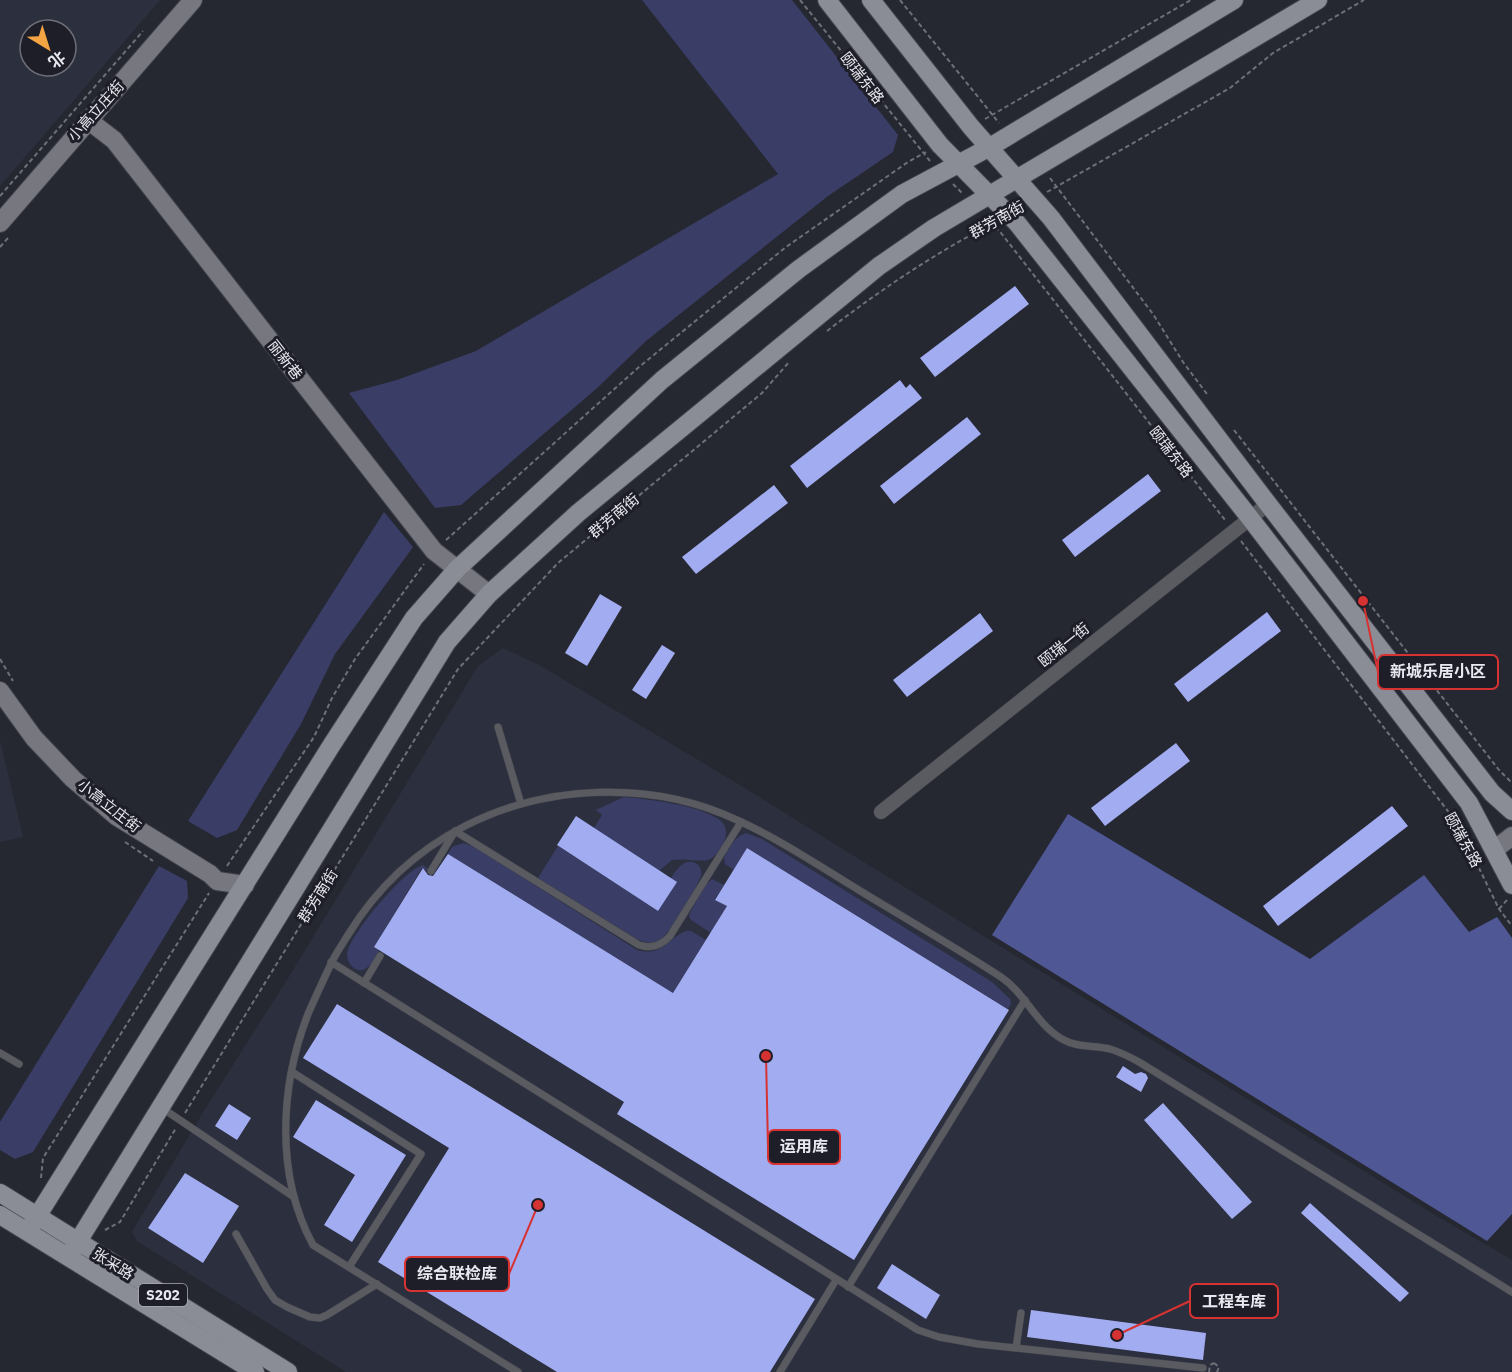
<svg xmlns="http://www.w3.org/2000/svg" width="1512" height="1372" font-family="'IBM Plex Sans','Noto Sans SC',sans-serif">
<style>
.built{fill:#2c2f3e;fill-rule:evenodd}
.green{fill:#3a3e67}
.forest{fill:#505795}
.building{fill:#a2acf1}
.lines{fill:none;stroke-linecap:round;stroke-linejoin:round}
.lane-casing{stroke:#41434c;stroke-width:8}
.street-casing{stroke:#41434c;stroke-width:15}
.secondary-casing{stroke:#41434c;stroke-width:20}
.primary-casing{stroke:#41434c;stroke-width:20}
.path{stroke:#6e7078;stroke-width:2;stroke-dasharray:4.5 3;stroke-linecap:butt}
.lane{stroke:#5a5b60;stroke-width:7}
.street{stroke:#5a5b60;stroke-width:14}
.secondary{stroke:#76777f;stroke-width:18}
.primary{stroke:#8b8d96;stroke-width:18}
.path-bridge{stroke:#6e7078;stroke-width:2;stroke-dasharray:4.5 3;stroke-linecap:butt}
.labels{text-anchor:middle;stroke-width:6;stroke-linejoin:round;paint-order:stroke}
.shield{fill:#1d1e27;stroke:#abacb4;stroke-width:1.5}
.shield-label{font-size:14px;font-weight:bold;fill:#e8e9f0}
.street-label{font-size:15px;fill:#e8e9f0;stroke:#1d1e27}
.leader{fill:none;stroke:#d73232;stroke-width:2}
.callout-dot{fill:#d73232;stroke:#1d1e27;stroke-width:2}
.callout{fill:#1d1e27;stroke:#d73232;stroke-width:2}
.callout-label{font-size:16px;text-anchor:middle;font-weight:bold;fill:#e8e9f0}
</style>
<rect width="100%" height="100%" fill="#262831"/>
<g class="built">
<path d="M0,0H160L0,186ZM30,30H66V66H30Z"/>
<path d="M503,648L541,666L725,776L1435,1215L1512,1260V1372H346L137,1241L132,1232L205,1109L290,975L478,666Z"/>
<path d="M0,740L23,837L0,842Z"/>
</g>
<g class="green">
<path d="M642,0H792L898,135L893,152L828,196L646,341L596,389L461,505L435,508L349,393L397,380L476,351L778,174Z"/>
<path d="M384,512L413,547L335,654L301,724L237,830L217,838L188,821Z"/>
<path d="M624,797C647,799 706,806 722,822C726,826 727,833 725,839C723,847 716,857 708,860C702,862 681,858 672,860L659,871L594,828L602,815L596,810Z"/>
<path d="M746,833L762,839L992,982L1010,999L1011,1004L1008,1009L747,848L734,870L725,864L724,858C729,848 734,837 746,833Z"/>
<path d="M463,843L475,847L637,950C662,957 667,939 686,931H691L706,940L673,993L448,854L452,847Z"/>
<path d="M558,846L658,911C662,899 676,851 697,864C701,867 702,871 701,876C696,889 670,933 660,940C651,945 642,942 633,937L538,878Z"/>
<path d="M423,865L429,870L428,871L422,868L374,947L379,951C376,957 372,965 365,969C356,974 347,963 347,955C348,936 405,869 423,865Z"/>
<path d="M159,866L187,881L188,898L33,1152L15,1159L0,1150V1122Z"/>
<path d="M712,879L724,885L715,899L727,906L711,933L691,920L689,915L704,886Z"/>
</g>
<path class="forest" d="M1068,814L1310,959L1424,875L1469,932L1497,917L1512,938V1214L1487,1241L992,935Z"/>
<g class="building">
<path d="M1015,286L1029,304L935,377L920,358Z"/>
<path d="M900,380L906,388L910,384L922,398L807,488L790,466Z"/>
<path d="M967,417L981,434L894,504L880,486Z"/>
<path d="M1148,474L1161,491L1075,557L1062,540Z"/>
<path d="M774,485L788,503L696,574L682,557Z"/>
<path d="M600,594L622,607L587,666L565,653Z"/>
<path d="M1267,612L1281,631L1188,702L1174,684Z"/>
<path d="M980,613L993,631L907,697L893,680Z"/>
<path d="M662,645L675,653L646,699L632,690Z"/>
<path d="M1176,743L1190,761L1105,826L1091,808Z"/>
<path d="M1392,806L1408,826L1278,926L1263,906Z"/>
<path d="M576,816L677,882L658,911L557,845Z"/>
<path d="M747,848L1009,1010L854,1260L617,1114L624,1102L374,947L423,868L428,875L433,876L448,854L673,993L727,906L715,900Z"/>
<path d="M337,1004L815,1299L770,1372H557L378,1262L449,1148L303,1058Z"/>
<path d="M1123,1066L1135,1074L1141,1072L1146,1074L1148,1078L1141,1092L1116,1077Z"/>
<path d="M316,1100L406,1155L352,1242L324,1225L355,1175L293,1137Z"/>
<path d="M1163,1103L1252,1202L1232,1219L1144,1120Z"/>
<path d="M229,1104L251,1118L237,1140L215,1126Z"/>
<path d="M185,1173L239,1206L203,1263L148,1228Z"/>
<path d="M1310,1203L1409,1293L1400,1302L1301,1213Z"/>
<path d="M892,1264L940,1295L926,1319L877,1288Z"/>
<path d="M1031,1310L1206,1333L1203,1360L1027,1337Z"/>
</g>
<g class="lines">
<g class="lane-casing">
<g id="lane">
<path d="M498,727L521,804"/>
<path d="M431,871L455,831L639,945C651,949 661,946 670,936L741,822"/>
<path d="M331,962L918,1330L939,1337L978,1344L1203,1368"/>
<path d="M364,983L380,956"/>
<path d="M0,1053L19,1064"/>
<path d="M292,1072L421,1154L349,1267"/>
<path d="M162,1108L294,1197"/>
<path d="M236,1234L267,1289L275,1300L287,1307L310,1317L320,1318L327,1315L377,1284"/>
<path d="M848,1287L1025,1000"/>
<path d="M1016,1348L1021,1313"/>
<path d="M518,1372L313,1245C275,1175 280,1086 308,1014C315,998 322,983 329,968C334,956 341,946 348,935C376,889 416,851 465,826C547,784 653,780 737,820C781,840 821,867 862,892C908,920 955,947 1001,977C1025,993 1036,1024 1062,1039C1077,1048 1094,1045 1110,1049C1120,1052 1130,1057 1139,1062L1512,1292"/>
<path d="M780,1372L836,1280"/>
</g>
</g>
<g class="street-casing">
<path id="street" d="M881,812L1268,504"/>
</g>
<g class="secondary-casing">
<g id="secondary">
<path d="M88,120L114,140L434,551L489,594"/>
<path d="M0,223L193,0"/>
<path d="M0,691L34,738L73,779L116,816L210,874L217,881L245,885"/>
<path d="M1494,850L1512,836"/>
</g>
</g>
<g class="primary-casing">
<g id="primary">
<path d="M827,0L940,145L1017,223L1250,518L1469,803L1512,885"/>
<path d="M871,0L971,127L1051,218L1268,504L1492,793L1512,811"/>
<path d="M0,1193L288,1372"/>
<path d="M0,1215L255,1372"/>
<path d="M28,1231L331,746L414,618L457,569L662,380L799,269L902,194L990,147L1234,0"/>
<path d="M69,1256L447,642L489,594L578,513L879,266L934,228L1318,0"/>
</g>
</g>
<g class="path">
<path d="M800,0L930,161"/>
<path d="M900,0L999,123"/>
<path d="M985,119L1191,0"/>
<path d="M1050,178L1153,314L1183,362L1207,394"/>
<path d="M953,184L962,193"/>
<path d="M1047,192L1230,88L1273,53L1364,0"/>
<path d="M0,196L143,31"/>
<path d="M985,216L1001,233L1225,520"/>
<path d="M0,247L8,238"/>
<path d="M827,331C880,290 934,254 993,223"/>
<path d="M1234,430L1499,770L1512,783"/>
<path d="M446,540L639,367L786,247L908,162L926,152"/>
<path d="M1241,541L1457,823L1499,909L1512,926"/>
<path d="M0,659L13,681"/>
<path d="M125,842L153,861"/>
<path d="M227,866L314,737L332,698L355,659L424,564"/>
<path d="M1499,909L1507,900"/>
<path d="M185,1113L458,669L558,563L762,393L790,361"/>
<path d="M41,1178L43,1158L209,893"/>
<path d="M105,1230L120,1222L176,1128"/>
<path d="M1214,1363L1219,1367L1217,1372"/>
</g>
<use href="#lane" class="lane"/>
<use href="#street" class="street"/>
<use href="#secondary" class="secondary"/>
<use href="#primary" class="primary"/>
<path class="path-bridge" d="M1209,1372L1210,1365L1214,1363"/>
</g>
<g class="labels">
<rect class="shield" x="139" y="1284" width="48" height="22" rx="4.5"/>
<g class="shield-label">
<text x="163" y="1300">S202</text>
</g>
<g class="street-label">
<text transform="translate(862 78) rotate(52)" y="5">颐瑞东路</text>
<text transform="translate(96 111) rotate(-48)" y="5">小高立庄街</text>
<text transform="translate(997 220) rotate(-29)" y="5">群芳南街</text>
<text transform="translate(285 360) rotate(52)" y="5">丽新巷</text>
<text transform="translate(1171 452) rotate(52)" y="5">颐瑞东路</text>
<text transform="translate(614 516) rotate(-40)" y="5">群芳南街</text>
<text transform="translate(1064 645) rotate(-39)" y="5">颐瑞一街</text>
<text transform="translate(109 806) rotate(38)" y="5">小高立庄街</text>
<text transform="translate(1463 840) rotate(61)" y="5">颐瑞东路</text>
<text transform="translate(318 896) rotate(-58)" y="5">群芳南街</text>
<text transform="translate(113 1264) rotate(32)" y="5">张采路</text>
</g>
</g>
<path class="leader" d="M1363 601L1378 672M766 1056L768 1147M538 1205L509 1274M1117 1335L1190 1301"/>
<g class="callout-dot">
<circle cx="1363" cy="601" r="6"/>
<circle cx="766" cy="1056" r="6"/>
<circle cx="538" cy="1205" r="6"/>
<circle cx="1117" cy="1335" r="6"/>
</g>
<g class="callout">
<rect x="1378" y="655" width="120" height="34" rx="6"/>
<rect x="768" y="1130" width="72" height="34" rx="6"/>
<rect x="405" y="1257" width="104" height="34" rx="6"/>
<rect x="1190" y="1284" width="88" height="34" rx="6"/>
</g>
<g class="callout-label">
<text x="1438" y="677">新城乐居小区</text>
<text x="804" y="1152">运用库</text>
<text x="457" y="1279">综合联检库</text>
<text x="1234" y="1307">工程车库</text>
</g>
<g transform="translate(48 48) rotate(142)"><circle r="28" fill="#1d1e27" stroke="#6e6f77" stroke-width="1.5"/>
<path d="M0-4.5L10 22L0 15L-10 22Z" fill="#f4a443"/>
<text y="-9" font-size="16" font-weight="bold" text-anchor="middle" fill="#e8e9f0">北</text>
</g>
</svg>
